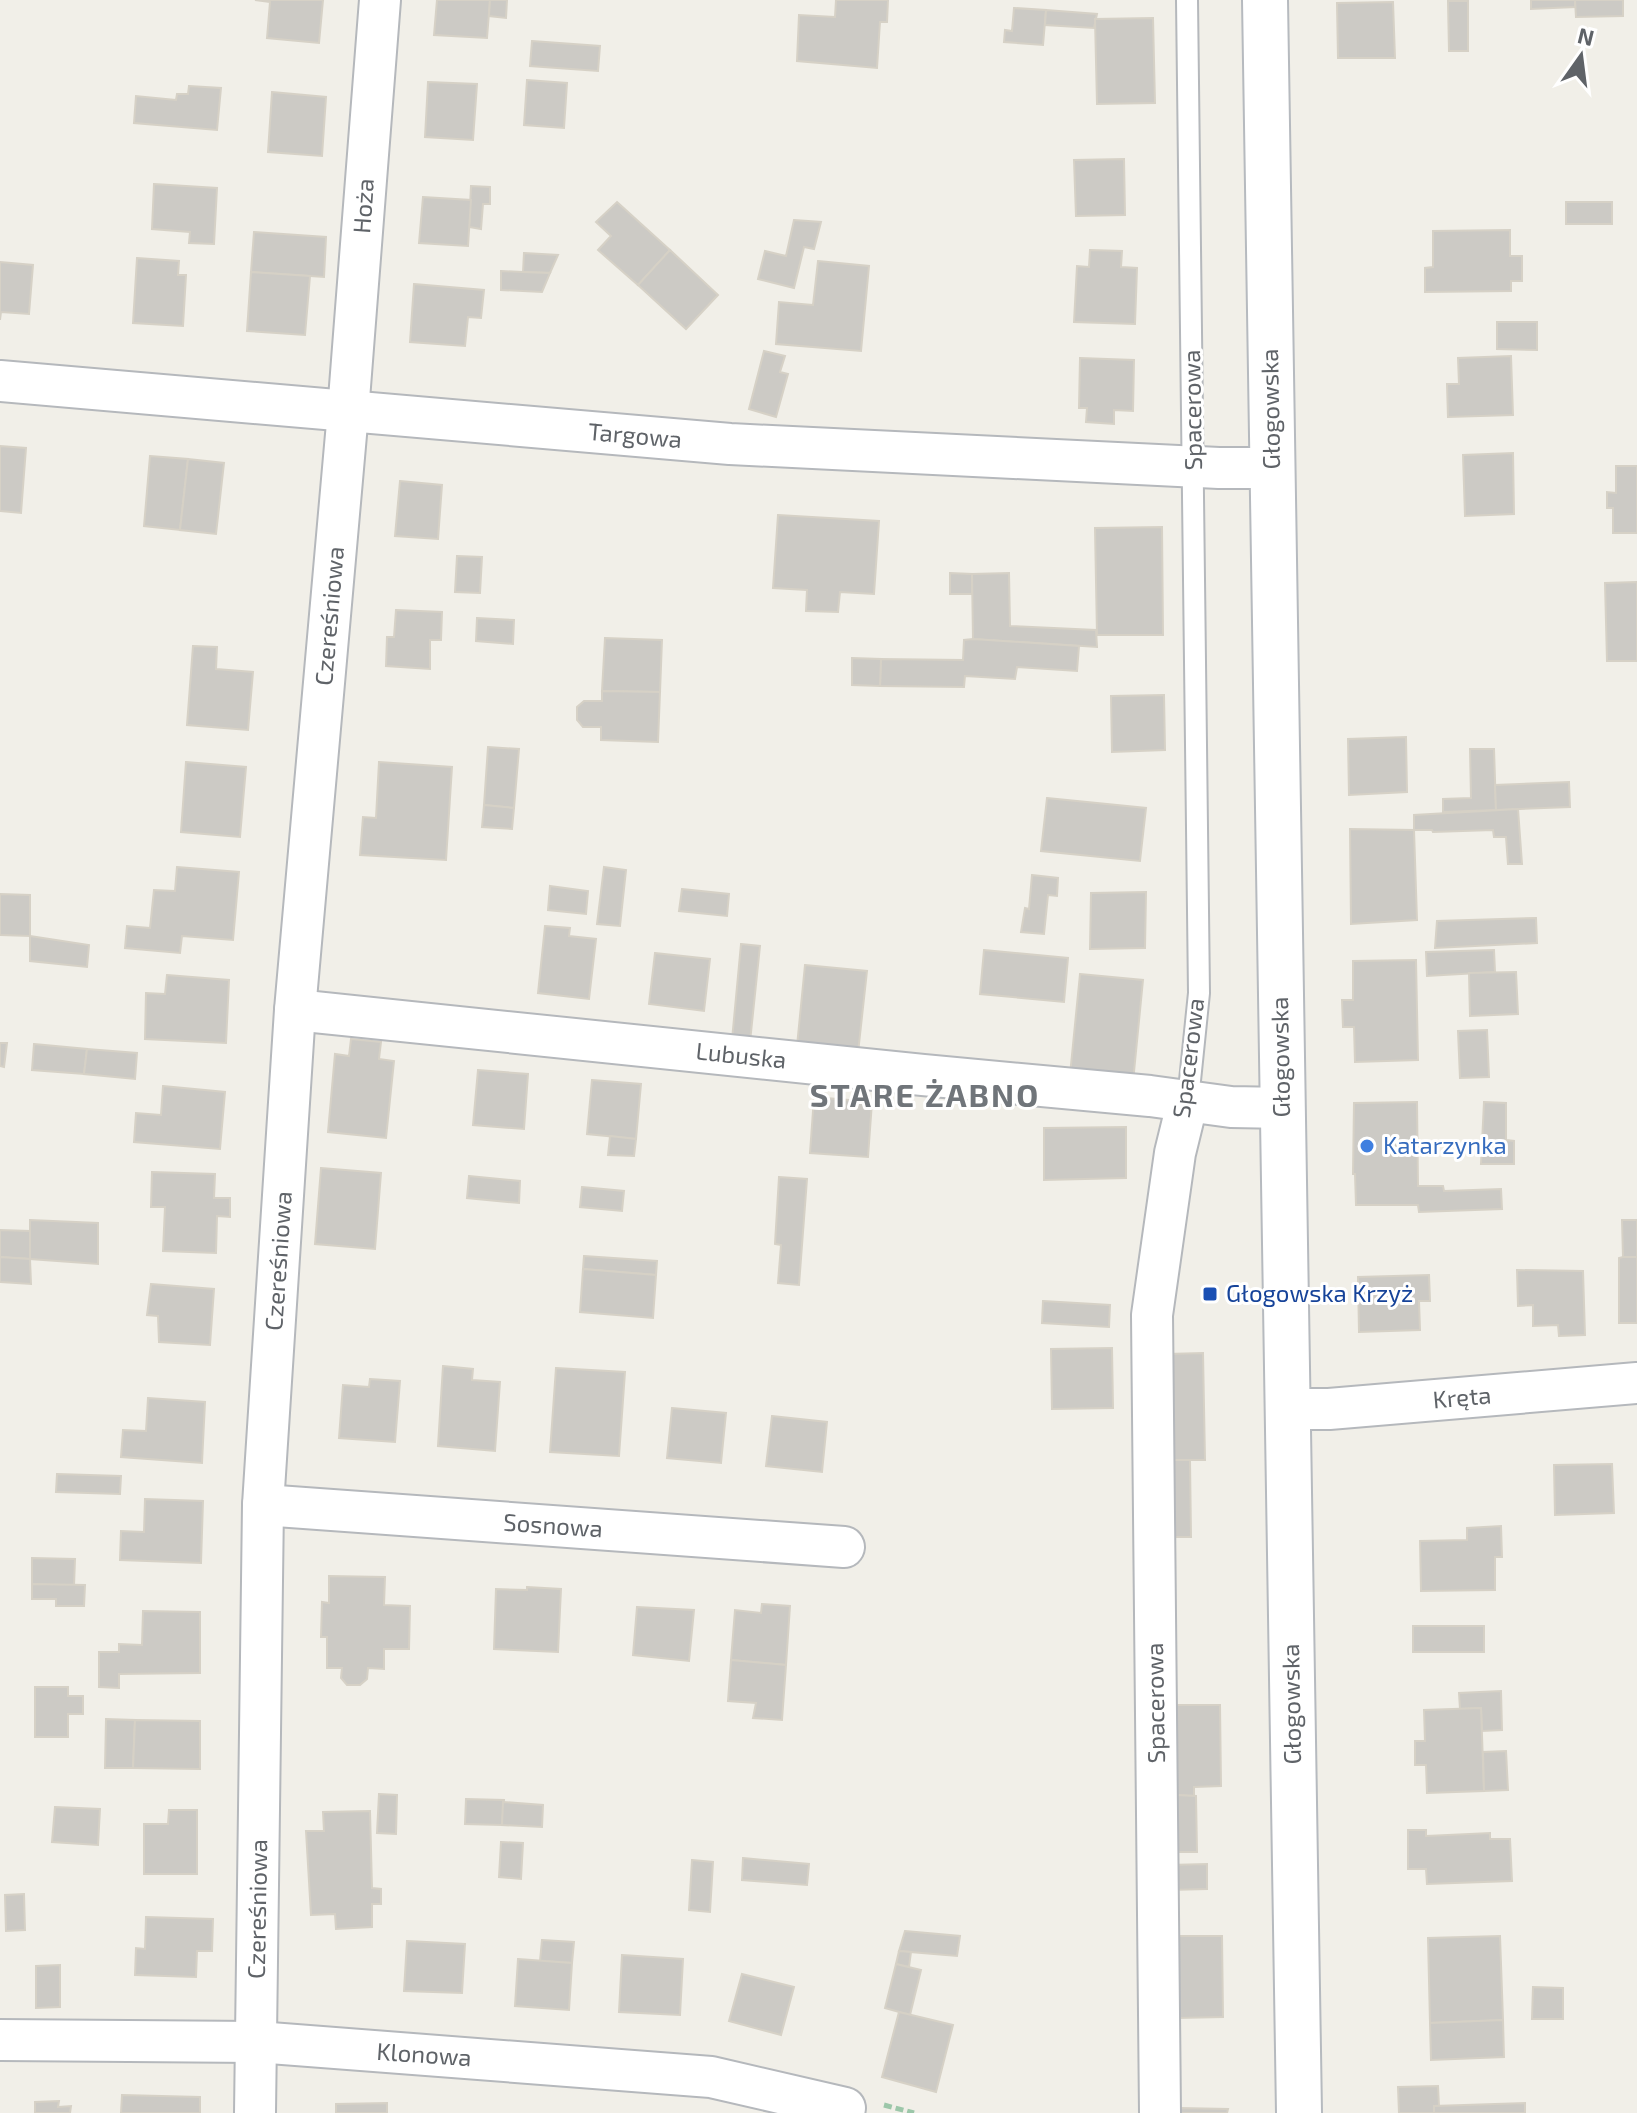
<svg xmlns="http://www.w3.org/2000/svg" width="1637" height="2113" font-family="'Exo 2',sans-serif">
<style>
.building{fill:#cccac5;stroke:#d6d1c6;stroke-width:2}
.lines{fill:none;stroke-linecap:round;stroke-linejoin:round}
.lane-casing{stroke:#b5b8bc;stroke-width:24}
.street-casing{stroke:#b5b8bc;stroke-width:44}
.secondary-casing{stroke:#b6babf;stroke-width:48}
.path{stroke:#9cc7a9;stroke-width:5;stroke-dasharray:8 4;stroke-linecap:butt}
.lane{stroke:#fff;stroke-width:20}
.street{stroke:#fff;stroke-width:40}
.secondary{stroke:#fff;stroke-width:44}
.shop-dot{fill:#3f7fe0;stroke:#fff;stroke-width:3}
.transit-dot{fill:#1a4fb4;stroke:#fff;stroke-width:3}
.labels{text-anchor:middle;stroke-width:6;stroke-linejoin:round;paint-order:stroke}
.street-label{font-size:24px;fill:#5f6368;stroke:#fff}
.shop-label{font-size:24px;fill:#366cbe;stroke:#fff;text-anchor:start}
.transit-label{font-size:24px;fill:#164399;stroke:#fff;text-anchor:start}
.district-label{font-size:32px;font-weight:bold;letter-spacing:2px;fill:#70757a;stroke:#fff}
</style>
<rect width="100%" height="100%" fill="#f1efe8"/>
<g class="building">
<path d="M255,0H323L319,43L267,38L270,2Z"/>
<path d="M437,0H490L487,38L434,35Z"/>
<path d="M490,0H507L506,18L489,16Z"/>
<path d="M836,0H888L887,22H880L877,68L797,61L799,15L835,17Z"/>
<path d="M1531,0H1575V7L1531,9Z"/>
<path d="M1575,0H1623V16L1576,17Z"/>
<path d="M1448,1H1468V51H1449Z"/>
<path d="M1393,2L1395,58H1338L1337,3Z"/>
<path d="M1014,8L1046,10L1043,45L1004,42L1005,30L1012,31Z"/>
<path d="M1046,10L1097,14L1094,28L1045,25Z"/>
<path d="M1153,18L1155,103L1097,104L1095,19Z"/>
<path d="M532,41L600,46L598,71L530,66Z"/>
<path d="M527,80L567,83L564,128L524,125Z"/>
<path d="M428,82L477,84L473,140L425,137Z"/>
<path d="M189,86L221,88L217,130L134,123L136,96L176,100L177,94H188Z"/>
<path d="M272,92L326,97L322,156L268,152Z"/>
<path d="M1124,159L1125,215L1076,216L1074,160Z"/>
<path d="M154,184L217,188L214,244L189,243L190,232L152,229Z"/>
<path d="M471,186L490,187V204H483L481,229L469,227Z"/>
<path d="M423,197L471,200L468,246L419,243Z"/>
<path d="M617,202L670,250L638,285L598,250L611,236L596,222Z"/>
<rect x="1566" y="202" width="46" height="22"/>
<path d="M794,220L821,222L814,249L804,247L794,288L758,279L765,251L786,256Z"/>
<path d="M1510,230V256H1522V281H1511V291L1425,292V268L1433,267V231Z"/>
<path d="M254,232L326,237L324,277L251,272Z"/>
<path d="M670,250L718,295L686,329L638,285Z"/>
<path d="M1090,250L1122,251L1121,267L1137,268L1135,324L1074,322L1077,266L1089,267Z"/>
<path d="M524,253L558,255L550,273L523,272Z"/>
<path d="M137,258L179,261L178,275H186L183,326L133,323Z"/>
<path d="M818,261L869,266L861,351L776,344L779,302L813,305Z"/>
<path d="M0,262L33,265L29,314L1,312L0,320Z"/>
<path d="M501,271L523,272L550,273L542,292L501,290Z"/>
<path d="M251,272L310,276L305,335L247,331Z"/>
<path d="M414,284L484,290L481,318L468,317L465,346L410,342Z"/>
<path d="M1497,322H1537V350L1497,349Z"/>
<path d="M764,351L785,356L780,372L788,374L776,417L749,409Z"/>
<path d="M1511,356L1513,415L1448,417L1447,384H1459L1458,358Z"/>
<path d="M1080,358L1134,360L1133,411L1114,410V424L1086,422L1087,408H1079Z"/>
<path d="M0,446L26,448L21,513L0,511Z"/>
<path d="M1513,453L1514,514L1465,516L1463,455Z"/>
<path d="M150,456L188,459L180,530L144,526Z"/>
<path d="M188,459L224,463L216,534L180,530Z"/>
<path d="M1616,466H1637V533H1613V508H1607V492L1616,493Z"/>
<path d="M400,481L442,485L438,539L395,536Z"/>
<path d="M778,515L879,521L874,594L840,592L838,612L806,611L807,590L773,588Z"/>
<path d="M1162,527L1163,635H1097L1095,528Z"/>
<path d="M457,556L482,557L480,593L455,592Z"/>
<path d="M950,573L972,574V594H950Z"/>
<path d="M1009,573L1010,626L1096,630L1097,647L973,639L972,574Z"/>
<path d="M1637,582V661H1607L1605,583Z"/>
<path d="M396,610L442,612L441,640H430V669L386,666L387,637H394Z"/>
<path d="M477,618L514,620L513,644L476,641Z"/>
<path d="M605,638L662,640L660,692L602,691Z"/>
<path d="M973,639L1079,646L1077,671L1017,667L1015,679L965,676L964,687L880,686L881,659L963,660L964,640Z"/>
<path d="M193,646L217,647L216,669L253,672L248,730L187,725Z"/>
<path d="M852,658L881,659L880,686L852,685Z"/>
<path d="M602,691L660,692L658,742L601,740V727H583L577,720V707L584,701H602Z"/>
<path d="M1164,695L1165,750L1112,752L1111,696Z"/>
<path d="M1406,737L1407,792L1349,795L1348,739Z"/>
<path d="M488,747L519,749L514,808L484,805Z"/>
<path d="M1470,749H1494L1496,810L1443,812V799L1471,798Z"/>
<path d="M186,762L246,767L240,837L181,832Z"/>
<path d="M379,762L452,767L446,860L360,855L363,817L376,818Z"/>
<path d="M1569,782L1570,807L1496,810L1495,785Z"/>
<path d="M1047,798L1146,808L1140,861L1041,851Z"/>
<path d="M484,805L514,808L512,829L482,827Z"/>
<path d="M1518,809L1522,864H1508L1506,837H1494L1493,830L1433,832L1432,830H1414V815Z"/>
<path d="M1350,829L1414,830L1417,920L1351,924Z"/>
<path d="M177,867L239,872L233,940L182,936L180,953L125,948L127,926L150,928L154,890L175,891Z"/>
<path d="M604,867L626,870L620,926L597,924Z"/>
<path d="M1032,875L1058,878L1057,896L1048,895L1044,934L1021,932L1025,908L1029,909Z"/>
<path d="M550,886L588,891L586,914L548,910Z"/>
<path d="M682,889L729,894L727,916L679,911Z"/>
<path d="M1146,892L1145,948L1090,949L1091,893Z"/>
<path d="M0,894L30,895V936L0,935Z"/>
<path d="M1536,918L1537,943L1435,948L1437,921Z"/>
<path d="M545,926L570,928L569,936L596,939L589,999L538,993Z"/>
<path d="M30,936L89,945L87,967L30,961Z"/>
<path d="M741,944L760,946L750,1042L732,1040Z"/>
<path d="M984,950L1068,958L1064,1002L980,994Z"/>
<path d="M1494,950L1495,972L1427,976L1426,952Z"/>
<path d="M655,953L710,959L704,1011L649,1004Z"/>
<path d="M1416,960L1418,1060L1355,1062L1354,1027H1343L1342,1000H1353V961Z"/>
<path d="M805,965L867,971L858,1053L797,1046Z"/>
<path d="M1516,972L1518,1014L1470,1016L1469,973Z"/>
<path d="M1080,974L1143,980L1133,1082L1070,1075Z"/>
<path d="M167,975L229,980L226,1043L145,1039L146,993L165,994Z"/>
<path d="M1487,1030L1489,1077L1460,1078L1458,1031Z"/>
<path d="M351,1039L381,1042L379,1059L394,1061L386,1138L328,1132L335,1054L349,1056Z"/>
<path d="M0,1043H7L4,1067L0,1066Z"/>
<path d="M34,1044L87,1049L84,1074L32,1070Z"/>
<path d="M87,1049L137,1053L135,1079L84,1074Z"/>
<path d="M478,1070L528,1074L524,1129L473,1125Z"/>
<path d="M592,1080L641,1084L636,1139L587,1134Z"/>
<path d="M163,1086L225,1092L220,1149L134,1142L136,1113L161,1115Z"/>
<path d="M814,1097L872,1102L868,1157L810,1153Z"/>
<path d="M1417,1102L1418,1186H1443L1444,1191L1501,1189L1502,1209L1419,1212L1418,1205H1356L1355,1174H1353L1354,1103Z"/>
<path d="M1484,1102L1506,1103V1140L1514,1141V1164H1481Z"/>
<path d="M1126,1127V1178L1044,1180V1128Z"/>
<path d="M610,1136L636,1139L634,1156L608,1155Z"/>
<path d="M321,1168L381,1173L375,1249L315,1244Z"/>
<path d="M152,1172L215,1174L214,1198H230V1217L217,1216L216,1253L163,1251L165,1207H151Z"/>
<path d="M469,1176L520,1181L519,1203L467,1198Z"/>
<path d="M779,1177L807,1179L799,1285L778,1283L781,1245L775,1244Z"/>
<path d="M582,1187L624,1191L622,1211L580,1207Z"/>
<path d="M30,1220L98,1223V1264L30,1259Z"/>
<path d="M1622,1220H1637V1257H1623Z"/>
<path d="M0,1230L30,1231V1259L0,1257Z"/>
<path d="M584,1256L657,1261L656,1275L583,1269Z"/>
<path d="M0,1257L30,1259L31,1284L0,1282Z"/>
<path d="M1623,1257H1637V1323H1619V1258Z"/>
<path d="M583,1269L656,1275L653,1318L580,1312Z"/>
<path d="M1517,1270L1583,1271L1585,1335L1559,1336L1558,1325L1533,1326V1305L1518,1306Z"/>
<path d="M1429,1275L1430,1301H1419L1420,1330L1359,1332L1358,1277Z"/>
<path d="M151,1284L214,1289L210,1345L159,1342L158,1316L147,1315Z"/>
<path d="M1043,1301L1110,1305L1109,1327L1042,1323Z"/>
<path d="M1112,1348L1113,1408L1052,1409L1051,1349Z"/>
<path d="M1203,1353L1205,1460H1170L1167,1354Z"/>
<path d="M443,1366L473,1369L472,1380L500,1382L495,1451L438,1446Z"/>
<path d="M556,1368L625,1372L619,1456L550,1452Z"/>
<path d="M370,1379L400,1381L395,1442L339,1438L343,1385L369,1387Z"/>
<path d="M148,1398L205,1402L202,1463L121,1457L123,1430L146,1431Z"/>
<path d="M672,1408L726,1413L721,1463L667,1458Z"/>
<path d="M772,1416L827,1422L822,1472L766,1466Z"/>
<path d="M1170,1460H1190L1191,1537H1171Z"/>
<path d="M1612,1464L1614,1513L1555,1515L1554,1465Z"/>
<path d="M57,1474L121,1476L120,1494L56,1492Z"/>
<path d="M145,1499L203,1501L201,1563L120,1560L121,1531L144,1532Z"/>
<path d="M1501,1526L1502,1557H1495V1590L1421,1591L1420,1541L1467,1540V1528Z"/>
<path d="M32,1558L75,1559L74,1586L32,1584Z"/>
<path d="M329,1576L385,1577L384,1605L410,1606L409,1649H384V1669L368,1668L367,1679L360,1685H347L341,1678L342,1668H327V1637H321L322,1602L329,1603Z"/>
<path d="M32,1584L85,1585L84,1606H56V1599H32Z"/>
<path d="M527,1587L561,1589L558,1652L494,1649L496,1589L527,1590Z"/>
<path d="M762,1604L790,1606L786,1665L731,1660L735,1610L761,1613Z"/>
<path d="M637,1607L694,1610L689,1661L633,1655Z"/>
<path d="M143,1611L200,1612V1673L119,1674V1688L99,1687V1652H119V1644L142,1645Z"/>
<rect x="1413" y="1626" width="71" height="26"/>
<path d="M731,1660L786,1665L782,1720L753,1718L756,1703L728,1701Z"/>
<path d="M35,1687H68V1696H83V1714H68V1737H35Z"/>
<path d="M1501,1691L1502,1730L1482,1731L1481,1708L1460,1709L1459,1693Z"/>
<path d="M1174,1705H1220L1221,1786L1194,1787V1796L1175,1795Z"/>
<path d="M1481,1708L1484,1791L1427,1793L1426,1765H1415V1741H1425L1424,1710Z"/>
<path d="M106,1719L135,1720L133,1768H105Z"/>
<path d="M135,1720L200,1721V1769L133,1768Z"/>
<path d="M1506,1751L1508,1790L1484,1791L1483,1752Z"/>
<path d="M379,1794L397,1795L396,1834L377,1833Z"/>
<path d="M1175,1795L1196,1796L1197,1852H1173Z"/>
<path d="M466,1799L504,1800L502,1825L465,1824Z"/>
<path d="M503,1802L543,1805L542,1827L502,1825Z"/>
<path d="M55,1807L100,1809L98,1845L52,1842Z"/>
<path d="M169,1810H197V1874H144V1824H168Z"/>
<path d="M370,1811L372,1888L381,1889V1904H372V1927L336,1929L335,1914L311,1915L306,1831H324L323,1812Z"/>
<path d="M1408,1830H1426V1836L1490,1833V1839H1510L1512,1881L1427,1884L1426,1869H1408Z"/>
<path d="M501,1842L523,1843L521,1879L499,1877Z"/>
<path d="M743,1858L809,1864L807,1885L742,1880Z"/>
<path d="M692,1860L713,1862L710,1912L689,1910Z"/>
<path d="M1207,1864V1889L1169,1890V1865Z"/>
<path d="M24,1894L25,1930L6,1931L5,1895Z"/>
<path d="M146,1917L213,1919L212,1951H197L196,1977L135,1975L136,1948L145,1949Z"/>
<path d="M905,1931L960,1936L957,1956L899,1951Z"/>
<path d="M1177,1936H1222L1223,2017L1178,2018Z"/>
<path d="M1500,1936L1503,2020L1430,2023L1428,1938Z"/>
<path d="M542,1940L574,1942L572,1963L540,1961Z"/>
<path d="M407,1941L465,1944L462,1993L404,1991Z"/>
<path d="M899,1951L911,1952L909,1967L896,1964Z"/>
<path d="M622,1955L683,1959L680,2015L619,2012Z"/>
<path d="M518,1959L572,1963L569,2010L515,2006Z"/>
<path d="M896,1964L921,1970L910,2015L885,2008Z"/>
<path d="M60,1965V2007L36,2008V1966Z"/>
<path d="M742,1974L794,1987L781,2035L729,2021Z"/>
<path d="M1533,1987L1563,1988V2019H1532Z"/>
<path d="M899,2012L953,2025L936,2092L882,2077Z"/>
<path d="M1503,2020L1504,2057L1431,2060L1430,2023Z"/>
<path d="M1438,2086L1439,2106H1434V2113H1399L1398,2087Z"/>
<path d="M122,2095L200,2097V2113H121Z"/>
<path d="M59,2101L58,2107L71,2106L70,2113H35V2102Z"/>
<path d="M387,2103V2113H336V2104Z"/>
<path d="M1525,2103V2113H1434V2106Z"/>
<path d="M1179,2108L1228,2109L1227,2113H1179Z"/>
</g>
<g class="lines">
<g class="lane-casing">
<path id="lane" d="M1187,0L1199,993L1188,1100"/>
</g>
<g class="street-casing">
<g id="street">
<path d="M0,381L730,444L1219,468H1272"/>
<path d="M295,1010L923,1075L1150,1096L1231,1107L1282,1108"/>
<path d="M1287,1409H1329L1637,1383"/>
<path d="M263,1505L844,1547"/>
<path d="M0,2040L257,2042L711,2077L845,2108"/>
<path d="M255,2113L263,1505L295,1010L348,412L380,0"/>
<path d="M1160,2113L1152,1315L1175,1153L1188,1100"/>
</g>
</g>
<g class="secondary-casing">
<path id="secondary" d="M1265,0L1299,2113"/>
</g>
<path class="path" d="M884,2105L914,2113"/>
<use href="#lane" class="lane"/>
<use href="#street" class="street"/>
<use href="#secondary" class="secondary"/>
</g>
<circle class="shop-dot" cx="1367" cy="1146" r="8"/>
<rect class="transit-dot" x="1202" y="1286" width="16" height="16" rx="4"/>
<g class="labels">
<g class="street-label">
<text transform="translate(364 206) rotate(-86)" y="8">Hoża</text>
<text transform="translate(1271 409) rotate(-91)" y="8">Głogowska</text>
<text transform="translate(1193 410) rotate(-91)" y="8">Spacerowa</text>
<text transform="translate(635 436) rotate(5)" y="8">Targowa</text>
<text transform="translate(330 616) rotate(-85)" y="8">Czereśniowa</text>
<text transform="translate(741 1056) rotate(6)" y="8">Lubuska</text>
<text transform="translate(1281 1057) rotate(-91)" y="8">Głogowska</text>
<text transform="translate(1189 1058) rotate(-83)" y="8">Spacerowa</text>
<text transform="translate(279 1261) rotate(-86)" y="8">Czereśniowa</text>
<text transform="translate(1462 1398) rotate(-5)" y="8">Kręta</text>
<text transform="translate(553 1526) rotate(4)" y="8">Sosnowa</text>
<text transform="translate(1156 1703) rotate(-91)" y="8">Spacerowa</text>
<text transform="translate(1292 1704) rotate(-91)" y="8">Głogowska</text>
<text transform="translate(258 1909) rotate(-89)" y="8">Czereśniowa</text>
<text transform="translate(424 2055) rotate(4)" y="8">Klonowa</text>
</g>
<g class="shop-label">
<text x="1383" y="1154">Katarzynka</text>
</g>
<g class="transit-label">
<text x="1226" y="1302">Głogowska Krzyż</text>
</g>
<g class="district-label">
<text x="925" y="1107">STARE ŻABNO</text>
</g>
</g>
<g transform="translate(1581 56) rotate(14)" stroke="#ffffff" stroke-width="6" paint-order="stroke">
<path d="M0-6L14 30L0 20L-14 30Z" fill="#5f6368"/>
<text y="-12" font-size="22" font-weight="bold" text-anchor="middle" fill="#5f6368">N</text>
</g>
</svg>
